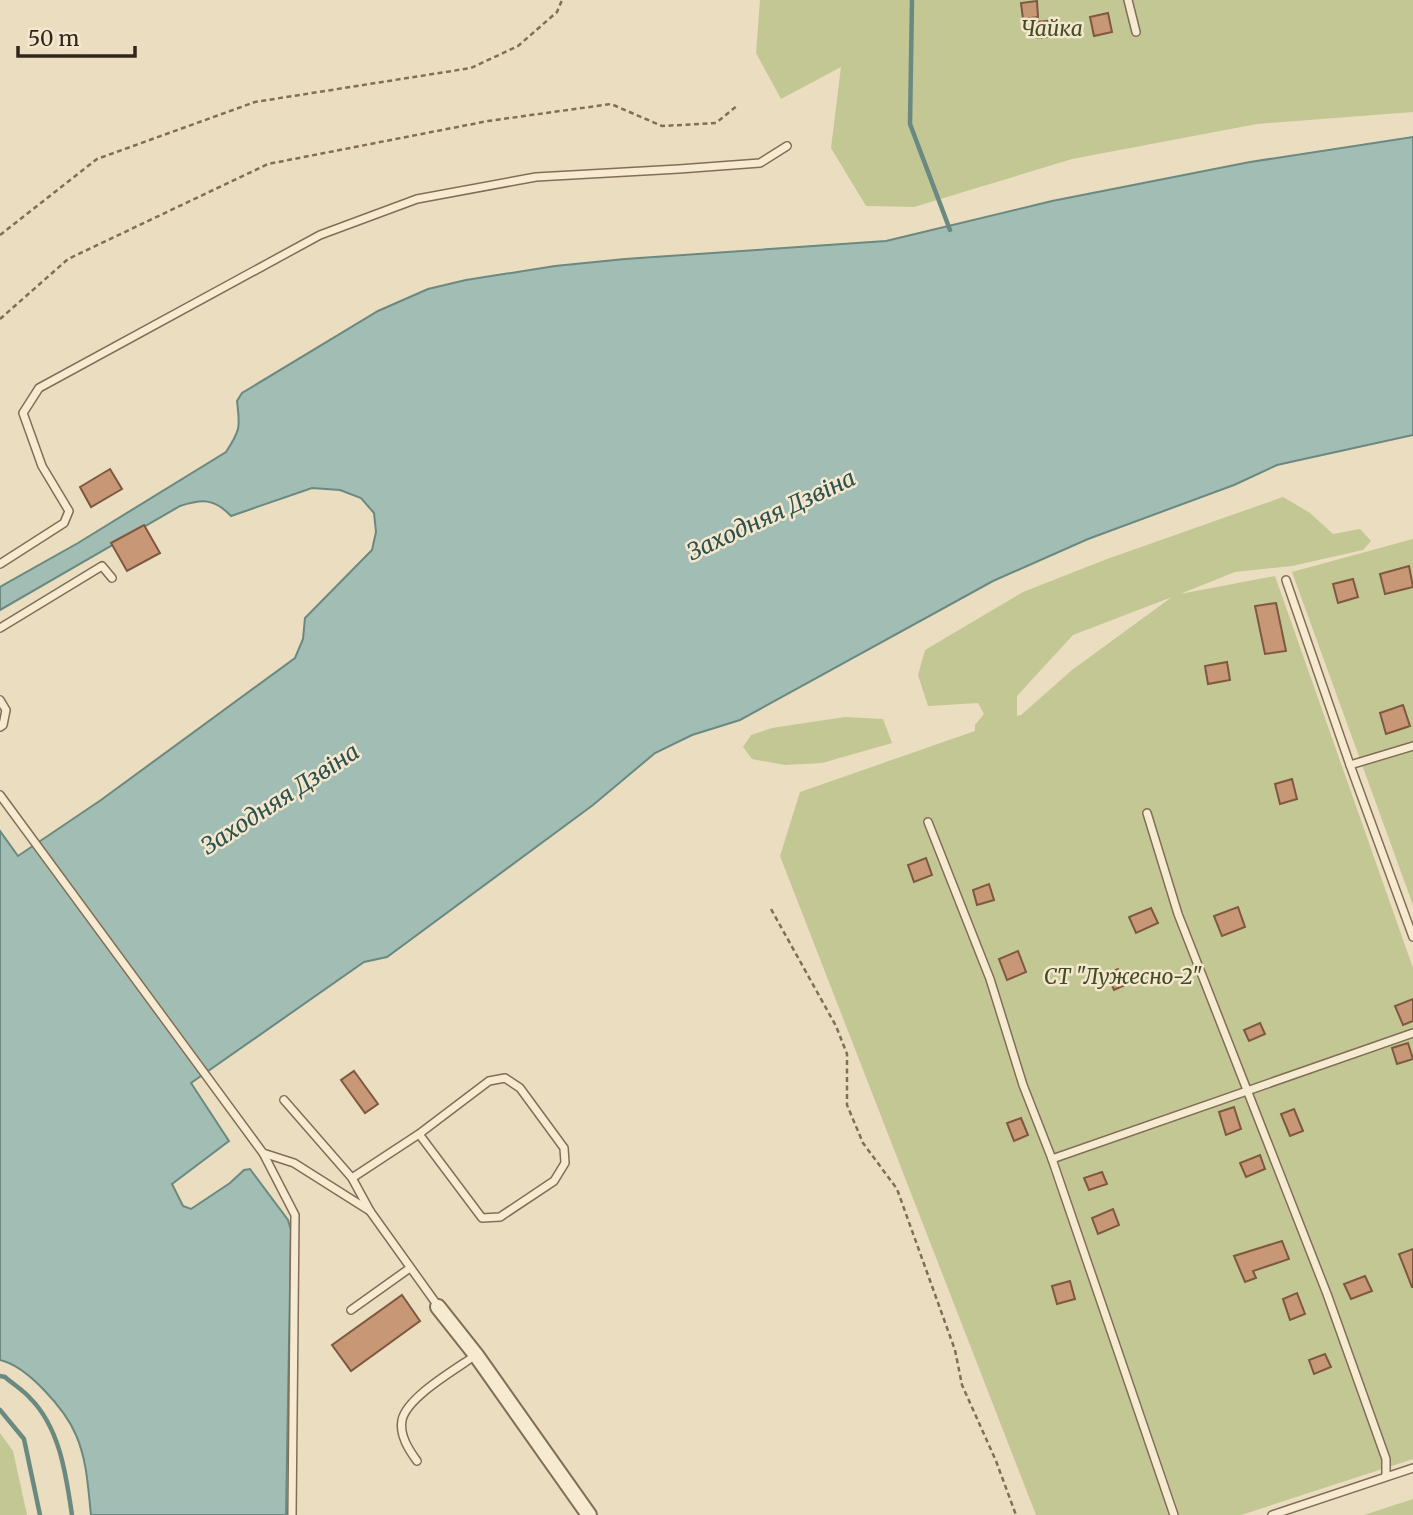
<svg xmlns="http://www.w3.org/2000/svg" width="1413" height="1515" font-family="Merriweather,serif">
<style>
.green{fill:#c2c794;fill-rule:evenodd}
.water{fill:#a2bdb4;stroke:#6a8981;stroke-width:2}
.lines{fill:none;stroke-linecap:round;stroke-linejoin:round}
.stream{stroke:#6a8981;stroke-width:4.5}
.building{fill:#c79776;stroke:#7f5840;stroke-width:2}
.service-casing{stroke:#826e58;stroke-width:10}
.minor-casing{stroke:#826e58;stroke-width:18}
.path{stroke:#826e58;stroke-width:2.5;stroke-dasharray:5 3.5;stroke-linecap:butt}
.service{stroke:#f6ebd1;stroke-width:7}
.minor{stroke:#f6ebd1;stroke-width:14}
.labels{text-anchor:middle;stroke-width:5;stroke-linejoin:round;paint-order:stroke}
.park-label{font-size:21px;font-style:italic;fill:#434d24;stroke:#f3e7ce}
.water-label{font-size:23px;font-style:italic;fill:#2c514e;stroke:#f3e7ce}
</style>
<rect width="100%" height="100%" fill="#ebddbf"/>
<g class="green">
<path d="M760,0H1413V112L1257,124L1072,159L914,207L866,206L831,148L841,67L781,99L756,53Z"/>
<path d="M1283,497L1310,513L1333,534L1360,529L1371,541L1363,550L1292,566L1235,572L1180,594L1275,576L1413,968V1459L1241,1515H1036L780,856L800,792L975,731V725L984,714L978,703L928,706L918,675L925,650L1023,592L1107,559ZM1172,597L1072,670L1021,715L1017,716V696L1073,635Z"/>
<path d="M1413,539V905L1292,572Z"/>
<path d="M845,717L883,719L892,743L822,763L785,765L752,759L743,747L751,735L772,728Z"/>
<path d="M0,1433L13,1451L27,1515H0Z"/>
<path d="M1413,1499V1515H1364Z"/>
</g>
<path class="water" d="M1413,137V435L1277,465L1234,485L1088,539L993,581L740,720L692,735L655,753L593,805L387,957L364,962L191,1083L229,1141L172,1184L183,1206L191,1209L230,1183L244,1170L250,1169L288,1220L291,1230L286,1515H91C88,1488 87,1460 76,1435C65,1409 27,1366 0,1360V831L18,856L101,800L295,658L303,639L305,618L372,550L376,532L374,513L361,498L340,490L312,488L231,516C214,498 202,499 180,506L0,610V587L78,543L226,452C241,429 240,427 237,401L242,393L378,311L428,289L466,280L555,266L625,259L886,241L1052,201L1250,162Z"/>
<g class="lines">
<g class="stream">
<path d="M912,0L910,124L950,230"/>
<path d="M0,1376L5,1377C13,1384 23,1390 30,1398C60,1428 66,1475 72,1515"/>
<path d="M0,1410L24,1439L40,1515"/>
</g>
</g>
<g class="building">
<path d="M1037,1L1038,17L1023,19L1021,3Z"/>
<path d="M1108,13L1112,32L1094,36L1090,17Z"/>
<path d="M1057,20L1059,36L1038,38L1036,22Z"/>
<path d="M110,469L122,489L91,507L80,487Z"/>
<path d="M144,525L160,553L127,571L111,543Z"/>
<path d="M1409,566L1413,587L1385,594L1380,574Z"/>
<path d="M1353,579L1358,597L1338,603L1333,584Z"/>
<path d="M1276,603L1286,651L1265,654L1255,606Z"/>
<path d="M1227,662L1230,680L1208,684L1205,666Z"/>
<path d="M1403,705L1410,726L1386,734L1380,713Z"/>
<path d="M1292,779L1297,799L1280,804L1275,784Z"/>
<path d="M926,858L932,875L914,882L908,865Z"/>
<path d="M989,884L994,900L977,905L973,890Z"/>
<path d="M1238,907L1245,927L1222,936L1214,916Z"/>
<path d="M1151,908L1158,923L1136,933L1129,917Z"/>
<path d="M1018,951L1026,972L1007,980L999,959Z"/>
<path d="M1118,969L1125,985L1114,990L1107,974Z"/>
<path d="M1413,999V1021L1403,1025L1395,1006Z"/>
<path d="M1260,1023L1265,1034L1249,1041L1244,1030Z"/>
<path d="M1408,1043L1413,1059L1397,1064L1392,1048Z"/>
<path d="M354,1071L378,1104L365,1113L341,1080Z"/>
<path d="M1234,1107L1241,1129L1226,1135L1219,1112Z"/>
<path d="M1294,1109L1303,1131L1290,1136L1281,1114Z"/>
<path d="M1021,1118L1028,1135L1014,1141L1007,1123Z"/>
<path d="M1260,1155L1265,1169L1246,1177L1240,1163Z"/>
<path d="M1102,1172L1107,1184L1089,1190L1084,1178Z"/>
<path d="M1113,1209L1119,1225L1098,1234L1092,1218Z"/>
<path d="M1282,1241L1289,1259L1253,1271L1256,1278L1245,1282L1234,1256Z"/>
<path d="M1413,1249V1287H1412L1399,1254Z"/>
<path d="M1365,1276L1372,1291L1351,1299L1344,1284Z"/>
<path d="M1070,1281L1075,1299L1057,1304L1052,1286Z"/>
<path d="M1297,1293L1305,1314L1290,1320L1283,1299Z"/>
<path d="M402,1295L420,1321L351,1371L332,1345Z"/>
<path d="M1325,1354L1331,1367L1314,1374L1309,1360Z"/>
</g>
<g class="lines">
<g class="service-casing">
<g id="service">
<path d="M1128,0L1136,32"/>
<path d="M0,564L64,523L69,511L42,466L23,413L39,388L320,235L417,199L536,177L679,169L760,163L787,146"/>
<path d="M1286,580L1350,765L1413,937"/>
<path d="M0,628L102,566L112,578"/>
<path d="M0,700L6,710L3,725L0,727"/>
<path d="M1350,765L1413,746"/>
<path d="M0,795L263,1153L294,1163L370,1211"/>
<path d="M1147,813L1178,914L1327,1294L1386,1459V1475"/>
<path d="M928,822L990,979L1023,1085L1052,1159L1174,1515"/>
<path d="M284,1100L352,1178L370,1211L438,1306"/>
<path d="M263,1153L295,1215L292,1515"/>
<path d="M1052,1159L1413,1033"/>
<path d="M352,1178L419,1134L489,1081L505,1078L520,1088L564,1148L565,1163L554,1181L500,1217L482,1218L419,1134"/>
<path d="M351,1310L410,1268"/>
<path d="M417,1461C409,1450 399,1435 402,1420C407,1397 456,1369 476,1355"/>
<path d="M1272,1515L1413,1468"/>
</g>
</g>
<g class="minor-casing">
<path id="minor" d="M438,1307L476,1355L589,1515"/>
</g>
<g class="path">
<path d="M0,235L97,159L255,102L471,68L518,46L557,12L562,0"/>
<path d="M0,319L68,259L268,164L488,121L611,104L662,126L716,123L738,105"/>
<path d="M771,909L836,1026L847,1054V1105L863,1143L897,1189L955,1350L962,1385L996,1461L1016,1515"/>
</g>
<use href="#service" class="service"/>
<use href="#minor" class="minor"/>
</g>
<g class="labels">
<g class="park-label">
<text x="1052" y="36">Чайка</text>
<text x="1123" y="984">СТ "Лужесно-2"</text>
</g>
<g class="water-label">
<text transform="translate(771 515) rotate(-25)" y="8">Заходняя Дзвіна</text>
<text transform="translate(280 799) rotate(-33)" y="8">Заходняя Дзвіна</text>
</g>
</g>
<path d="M18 46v10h117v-10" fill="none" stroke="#32261c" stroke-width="3.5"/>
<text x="28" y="46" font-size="21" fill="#32261c" stroke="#f3e7ce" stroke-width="5" paint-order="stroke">50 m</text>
</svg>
